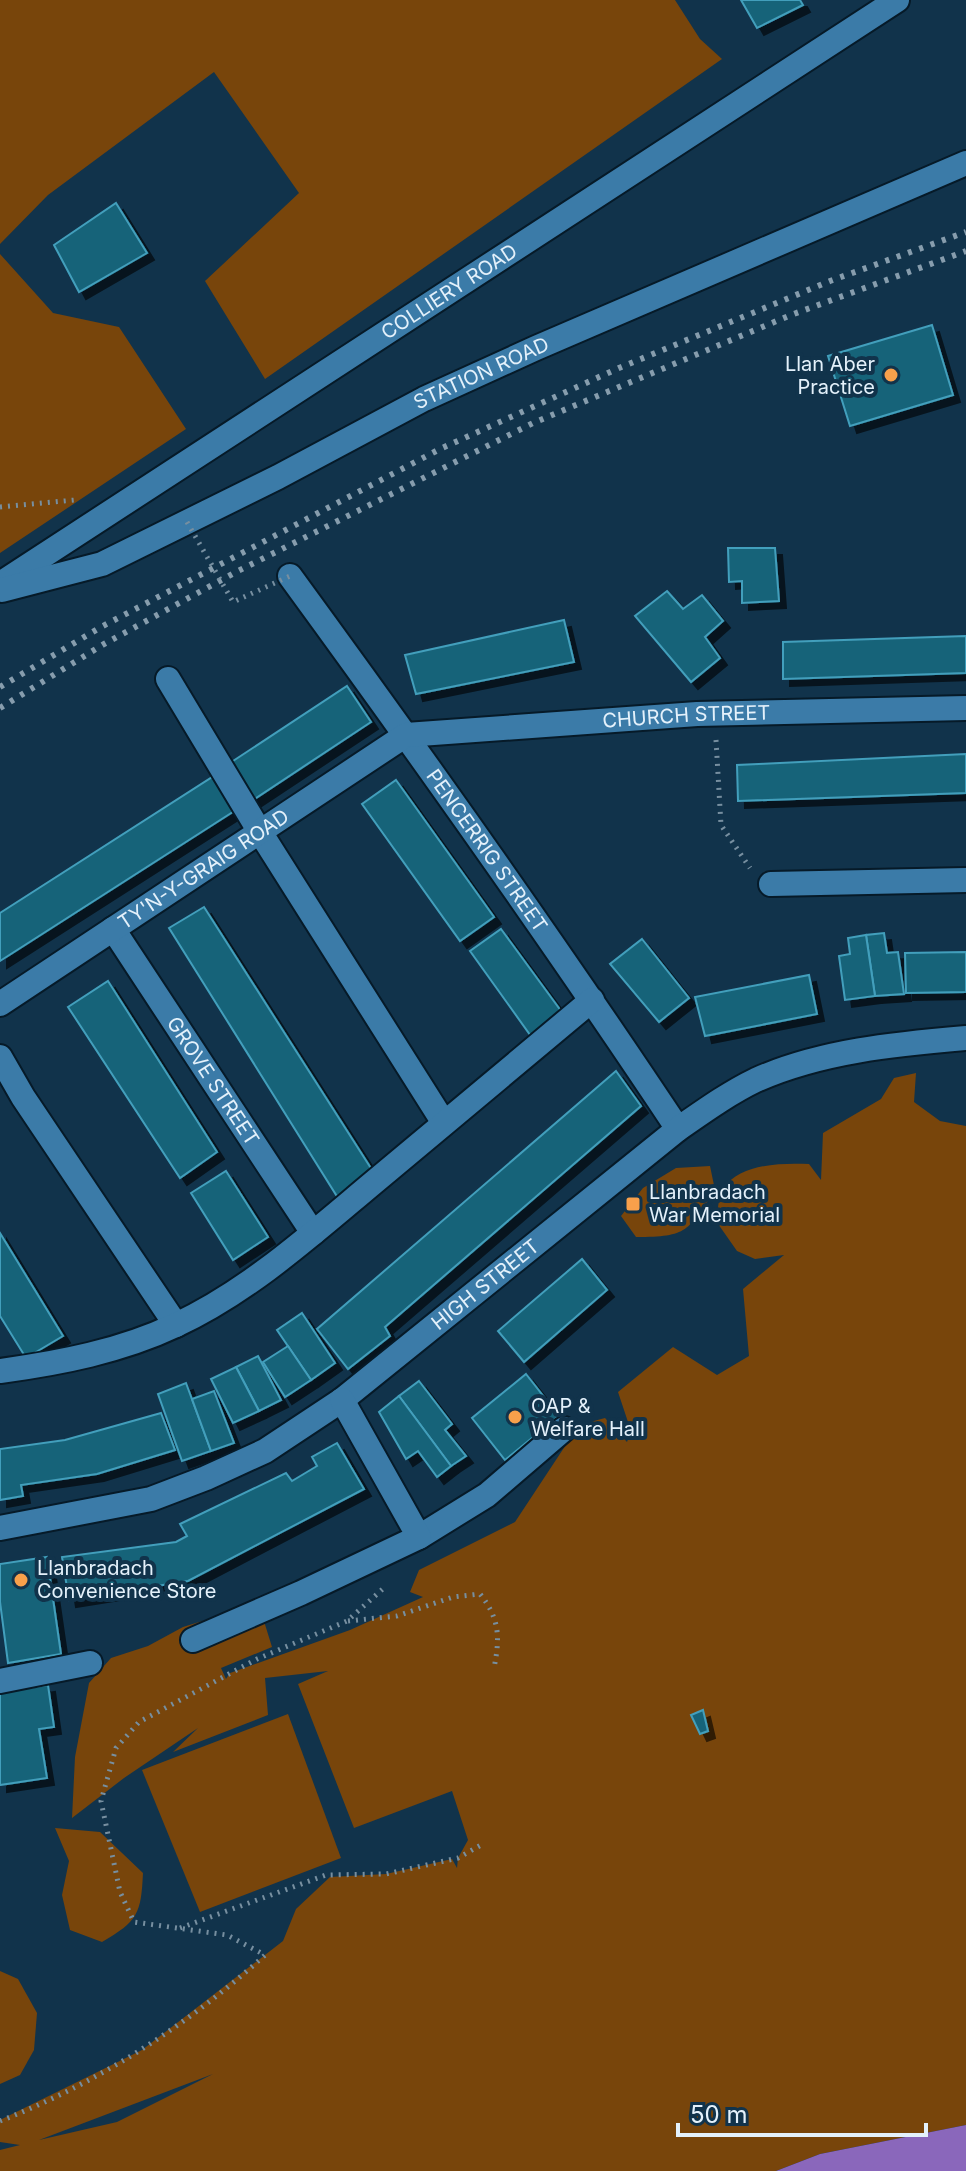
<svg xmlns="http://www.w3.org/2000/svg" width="966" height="2171" font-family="Inter,sans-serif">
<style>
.green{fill:#78450b;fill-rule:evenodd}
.water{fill:#8a67bb}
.building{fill:#196379;stroke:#429fbc;stroke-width:2;filter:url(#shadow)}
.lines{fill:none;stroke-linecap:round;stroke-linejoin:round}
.minor-casing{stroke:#061a28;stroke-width:28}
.path{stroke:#778fa0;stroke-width:5;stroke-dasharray:2 6;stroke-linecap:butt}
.minor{stroke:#3b7ba8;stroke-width:24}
.rail{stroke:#879dad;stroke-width:6;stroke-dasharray:4 8;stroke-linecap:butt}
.path-bridge{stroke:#778fa0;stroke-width:5;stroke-dasharray:2 6;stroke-linecap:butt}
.poi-dot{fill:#f8a04b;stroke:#11334b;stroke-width:3}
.labels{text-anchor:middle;stroke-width:8;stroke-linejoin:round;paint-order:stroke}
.street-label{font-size:20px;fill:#e4f1fb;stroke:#11334b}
.poi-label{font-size:20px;fill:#e4f1fb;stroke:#11334b;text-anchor:start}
</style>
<defs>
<filter id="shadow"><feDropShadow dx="7" dy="7" stdDeviation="0" flood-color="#0009"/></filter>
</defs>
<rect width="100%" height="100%" fill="#11334b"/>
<g class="green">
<path d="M0,0H675L700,39L722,59L265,379L205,281L299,193L214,72L48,195L0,244Z"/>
<path d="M0,254L53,313L119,327L186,429L0,553Z"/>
<path d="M916,1073L914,1102L940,1121L966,1126V2125L820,2154L776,2171H0V2150L20,2145L0,2142V2120L142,2050L283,1941L296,1909L330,1877L386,1874L452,1859L457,1868L458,1858L468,1840L452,1791L354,1828L298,1684L328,1671L265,1678L268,1715L173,1752L198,1728L124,1778L72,1818L75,1757L89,1683L111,1658L148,1646L183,1627L212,1618L242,1611L263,1618L272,1647L221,1668L226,1679L230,1673L350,1630L423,1597L410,1592L419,1570L515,1522L579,1425L605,1418L627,1442L631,1431L618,1392L673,1347L717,1375L749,1356L743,1289L784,1255L755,1259L737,1251L716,1221C718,1212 718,1197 723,1189C740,1163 782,1163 809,1164L821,1180L823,1133L881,1099L894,1078ZM213,2074L117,2122L39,2140Z"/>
<path d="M710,1166L715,1190C687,1231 689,1237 636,1237L621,1216L643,1188L676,1168Z"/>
<path d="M288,1714L341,1858L200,1912L142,1770Z"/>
<path d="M55,1828L100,1832L143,1873C141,1914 138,1921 102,1942L70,1930L62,1895L69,1861Z"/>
<path d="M0,1971L18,1979L37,2013L34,2050L20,2075L0,2084Z"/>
</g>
<path class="water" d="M966,2125V2171H776L820,2154Z"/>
<g class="building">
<path d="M741,0H800L803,5L757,28Z"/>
<path d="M116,203L147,253L79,292L54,245Z"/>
<path d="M932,325L953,395L850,426L828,356Z"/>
<path d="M728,548H775L779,601L742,603V581L729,582Z"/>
<path d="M667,591L683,609L702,595L723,621L705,637L720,658L691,682L635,616Z"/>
<path d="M564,620L574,662L416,694L405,655Z"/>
<path d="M966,636V673L783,679V642Z"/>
<path d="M347,686L371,722L253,800L230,763Z"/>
<path d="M966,754V793L738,801L737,765Z"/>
<path d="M217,774L239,808L0,961V913Z"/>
<path d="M396,780L494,917L460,941L362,804Z"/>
<path d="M204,907L374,1173L338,1198L169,928Z"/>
<path d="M501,929L564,1015L533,1039L470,951Z"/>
<path d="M884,933L887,953L898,952L904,994L875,996L866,935Z"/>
<path d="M866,935L875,996L845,1000L839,956L850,954L848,938Z"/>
<path d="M642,939L689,998L659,1022L610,964Z"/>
<path d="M966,952V992L906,993L905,953Z"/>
<path d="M809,975L817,1014L705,1036L695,997Z"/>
<path d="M108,981L217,1152L180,1178L68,1007Z"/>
<path d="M616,1071L641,1106L385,1327L390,1336L348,1369L317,1329Z"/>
<path d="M226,1171L268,1237L233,1260L191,1193Z"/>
<path d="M0,1233L63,1336L26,1358L0,1316Z"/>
<path d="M582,1259L607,1290L524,1362L498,1331Z"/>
<path d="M302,1313L335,1363L311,1380L277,1330Z"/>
<path d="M288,1346L311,1380L285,1397L263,1362Z"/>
<path d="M258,1356L281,1400L259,1411L236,1367Z"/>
<path d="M236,1367L259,1411L233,1423L211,1379Z"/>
<path d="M526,1374L559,1416L505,1460L472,1418Z"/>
<path d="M419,1381L452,1424L445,1430L466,1456L451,1466L399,1396Z"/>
<path d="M186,1383L211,1451L182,1461L158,1394Z"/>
<path d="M214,1391L234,1443L211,1451L192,1399Z"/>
<path d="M399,1396L451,1466L437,1477L418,1451L406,1459L379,1412Z"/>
<path d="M161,1413L175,1450L97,1474L21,1485L23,1496L0,1500V1449L65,1440Z"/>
<path d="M337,1443L364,1489L188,1581L69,1600L62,1557L176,1542L187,1536L180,1524L286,1473L292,1481L317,1466L312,1457Z"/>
<path d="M47,1557L61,1654L8,1663L0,1602V1564Z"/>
<path d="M48,1685L54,1727L39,1729L47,1778L0,1785V1692Z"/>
<path d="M703,1710L708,1731L700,1734L691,1715Z"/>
</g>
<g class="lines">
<g class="minor-casing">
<g id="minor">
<path id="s1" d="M290,576C423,758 553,941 678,1129"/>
<path id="s2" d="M0,584L897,0"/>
<path id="s3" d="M2,590L102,564L278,477L424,399L536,348L966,163"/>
<path d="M168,679L260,832L444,1123"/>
<path d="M771,884L966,880"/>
<path id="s4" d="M113,929L313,1233"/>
<path id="s5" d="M0,1004L406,735L697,714L966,708"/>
<path d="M0,1057L23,1097L176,1325"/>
<path d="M0,1371C60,1363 121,1351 176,1325C249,1291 312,1234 373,1183C446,1122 519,1061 592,1000"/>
<path id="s6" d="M0,1528L151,1499L206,1478L265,1451L342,1400L678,1129C704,1111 729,1093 756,1080C821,1051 896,1044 966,1038"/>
<path d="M419,1537L487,1495L564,1429"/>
<path d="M193,1640L301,1593L419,1537L342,1400"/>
<path d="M0,1681L90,1663"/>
</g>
</g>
<g class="path">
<path d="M0,507L75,500"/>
<path d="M716,740L721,825L750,868"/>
<path d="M348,1621L397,1616L453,1597L480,1594C500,1619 500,1638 494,1668"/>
<path d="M180,1928L326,1875L386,1874L458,1858L481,1845"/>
<path d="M0,2121C98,2083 188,2025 265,1955L227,1935L134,1922L120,1892L101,1801L116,1748L139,1722L257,1659L347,1621L385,1587"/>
</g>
<use href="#minor" class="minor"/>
<g class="rail">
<path d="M0,687L101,627L440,449L619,368L830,281L966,232"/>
<path d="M0,708L104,644L236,572L533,423L791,315L966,251"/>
</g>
<path class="path-bridge" d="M187,522L233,602L290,576"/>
</g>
<g class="poi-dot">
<circle cx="891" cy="375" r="8"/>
<rect x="625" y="1196" width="16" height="16" rx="4"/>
<circle cx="515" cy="1417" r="8"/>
<circle cx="21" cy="1580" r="8"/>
</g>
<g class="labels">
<g class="street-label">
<text dy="7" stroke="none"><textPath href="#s2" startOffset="536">COLLIERY ROAD</textPath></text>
<text dy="7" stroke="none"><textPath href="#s3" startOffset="528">STATION ROAD</textPath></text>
<text dy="7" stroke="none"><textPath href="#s5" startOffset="768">CHURCH STREET</textPath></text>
<text dy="7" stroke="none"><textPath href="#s1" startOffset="338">PENCERRIG STREET</textPath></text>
<text dy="7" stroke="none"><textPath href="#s5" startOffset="244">TY'N-Y-GRAIG ROAD</textPath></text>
<text dy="7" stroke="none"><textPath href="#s4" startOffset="182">GROVE STREET</textPath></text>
<text dy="7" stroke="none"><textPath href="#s6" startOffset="554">HIGH STREET</textPath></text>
</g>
<g class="poi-label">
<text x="875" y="371" text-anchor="end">Llan Aber<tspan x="875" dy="23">Practice</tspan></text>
<text x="649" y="1199">Llanbradach<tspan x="649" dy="23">War Memorial</tspan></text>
<text x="531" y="1413">OAP &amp;<tspan x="531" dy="23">Welfare Hall</tspan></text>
<text x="37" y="1575">Llanbradach<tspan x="37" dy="23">Convenience Store</tspan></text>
</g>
</g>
<path d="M678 2123v12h248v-12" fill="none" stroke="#e4f1fb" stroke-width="4"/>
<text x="690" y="2123" font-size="24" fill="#e4f1fb" stroke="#11334b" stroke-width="6" paint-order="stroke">50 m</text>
</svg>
